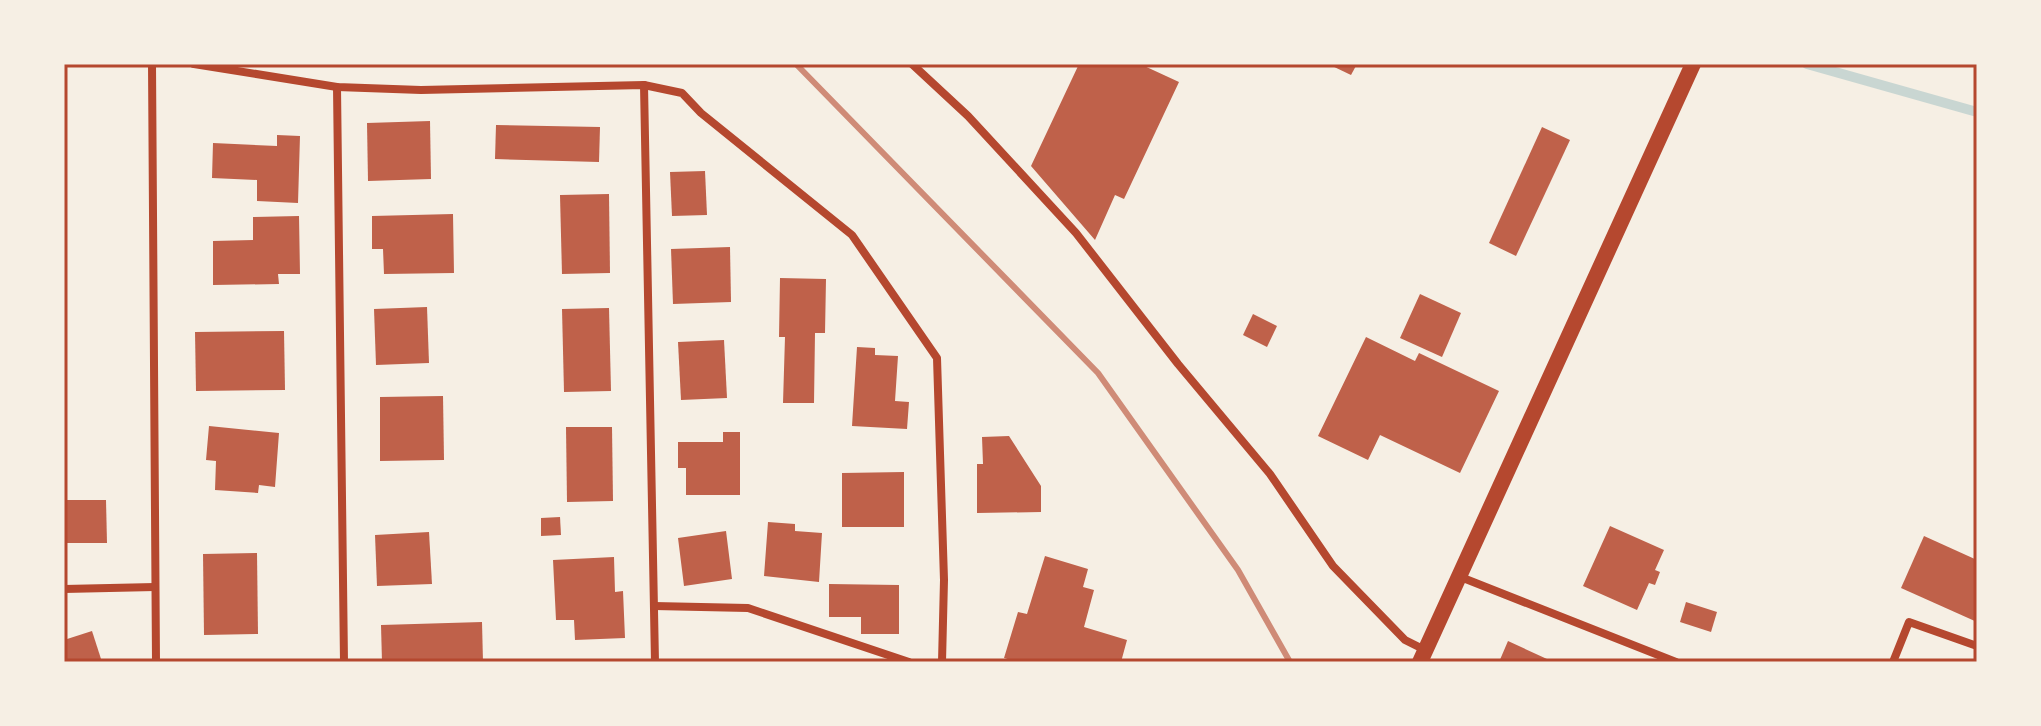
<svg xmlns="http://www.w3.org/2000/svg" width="2041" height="726" font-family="'Golos Text',sans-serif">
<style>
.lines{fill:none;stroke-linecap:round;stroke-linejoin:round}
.stream{stroke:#c9d6d2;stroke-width:10}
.building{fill:#bf614a}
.minor{stroke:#b5482f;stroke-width:8}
.secondary{stroke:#b5482f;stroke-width:16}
.rail{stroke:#cf8b77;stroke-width:6}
.neatline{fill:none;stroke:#b5482f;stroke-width:3}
</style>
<rect width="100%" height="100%" fill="#f6efe4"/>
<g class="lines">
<path class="stream" d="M1807,64L1977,112"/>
</g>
<g class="building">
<path d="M1079,64H1140L1179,82L1124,199L1115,195L1095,240L1031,166Z"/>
<path d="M1328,64H1357L1351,75Z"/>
<path d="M430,121L431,179L368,181L367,123Z"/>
<path d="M496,125L600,127L599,162L495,159Z"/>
<path d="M1542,127L1570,140L1516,256L1489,243Z"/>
<path d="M277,135L300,136L298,203L257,201V180L212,178L213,143L277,146Z"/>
<path d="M705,171L707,215L672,216L670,172Z"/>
<path d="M609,194L610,273L562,274L560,195Z"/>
<path d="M453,214L454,273L384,274L383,249H372V216Z"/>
<path d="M299,216L300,274H278L279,284L213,285V241L253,240V217Z"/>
<path d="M730,247L731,302L673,304L671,249Z"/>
<path d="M780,278L826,279L825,333H815L814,403H783L785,337H779Z"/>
<path d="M1420,294L1461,313L1442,357L1400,338Z"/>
<path d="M427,307L429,363L376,365L374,309Z"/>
<path d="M609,308L611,391L564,392L562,309Z"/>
<path d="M1253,314L1277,326L1267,347L1243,335Z"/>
<path d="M284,331L285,390L196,391L195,332Z"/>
<path d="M1366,337L1415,361L1419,353L1499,391L1460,473L1380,435L1368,460L1318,436Z"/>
<path d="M724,340L727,398L681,400L678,342Z"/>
<path d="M857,347L875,348V355L898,356L895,401L909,402L907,429L852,426Z"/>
<path d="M443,396L444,460L380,461V397Z"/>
<path d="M209,426L279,433L275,487L259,485L258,493L215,490L216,461L206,460Z"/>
<path d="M566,427H612L613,501L567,502Z"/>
<path d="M723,432H740V495H686V468H678V442H723Z"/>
<path d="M1009,436L1041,486V512L977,513V464H983L982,437Z"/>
<path d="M904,472V527H842V473Z"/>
<path d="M64,500H106L107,543H64Z"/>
<path d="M560,517L561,535L541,536V518Z"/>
<path d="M768,522L795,524V531L822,533L819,582L764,576Z"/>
<path d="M1610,526L1664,550L1655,570L1660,572L1655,585L1649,583L1637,610L1583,586Z"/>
<path d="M726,531L732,579L684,586L678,538Z"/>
<path d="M429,532L432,584L377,586L375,535Z"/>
<path d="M1924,536L1977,560V622L1901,588Z"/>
<path d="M257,553L258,634L204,635L203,554Z"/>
<path d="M1045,556L1088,569L1083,587L1094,590L1084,627L1127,640L1121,662H1018L1004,658L1018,612L1027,614Z"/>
<path d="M614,557L615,592L623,591L625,638L575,640L574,620H556L553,560Z"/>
<path d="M829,584L899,585V634H861V617H829Z"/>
<path d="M1686,602L1717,612L1711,632L1680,622Z"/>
<path d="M482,622L483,662H382L381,625Z"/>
<path d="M92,631L102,662H64V640Z"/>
<path d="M1508,641L1547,659L1555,662H1499Z"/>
</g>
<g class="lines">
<g class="minor">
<path d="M152,64L156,662"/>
<path d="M194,64L337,87L421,90L644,85L682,93L701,113L852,235L937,358L944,580L942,662"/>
<path d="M912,64L968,116L1076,233L1178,364L1270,474L1333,566L1405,640L1425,650"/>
<path d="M644,85L655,662"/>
<path d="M337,87L344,662"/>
<path d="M1458,576L1676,662"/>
<path d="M64,589L155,587"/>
<path d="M654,606L748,608L909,662"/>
<path d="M1893,662L1909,622L1977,646"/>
</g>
<path class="secondary" d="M1420,662L1693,64"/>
<path class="rail" d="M796,64L1098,373L1238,570L1290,662"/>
</g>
<rect width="2041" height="726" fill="none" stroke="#f6efe4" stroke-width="132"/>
<rect x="66" y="66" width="1909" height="594" class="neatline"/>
</svg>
